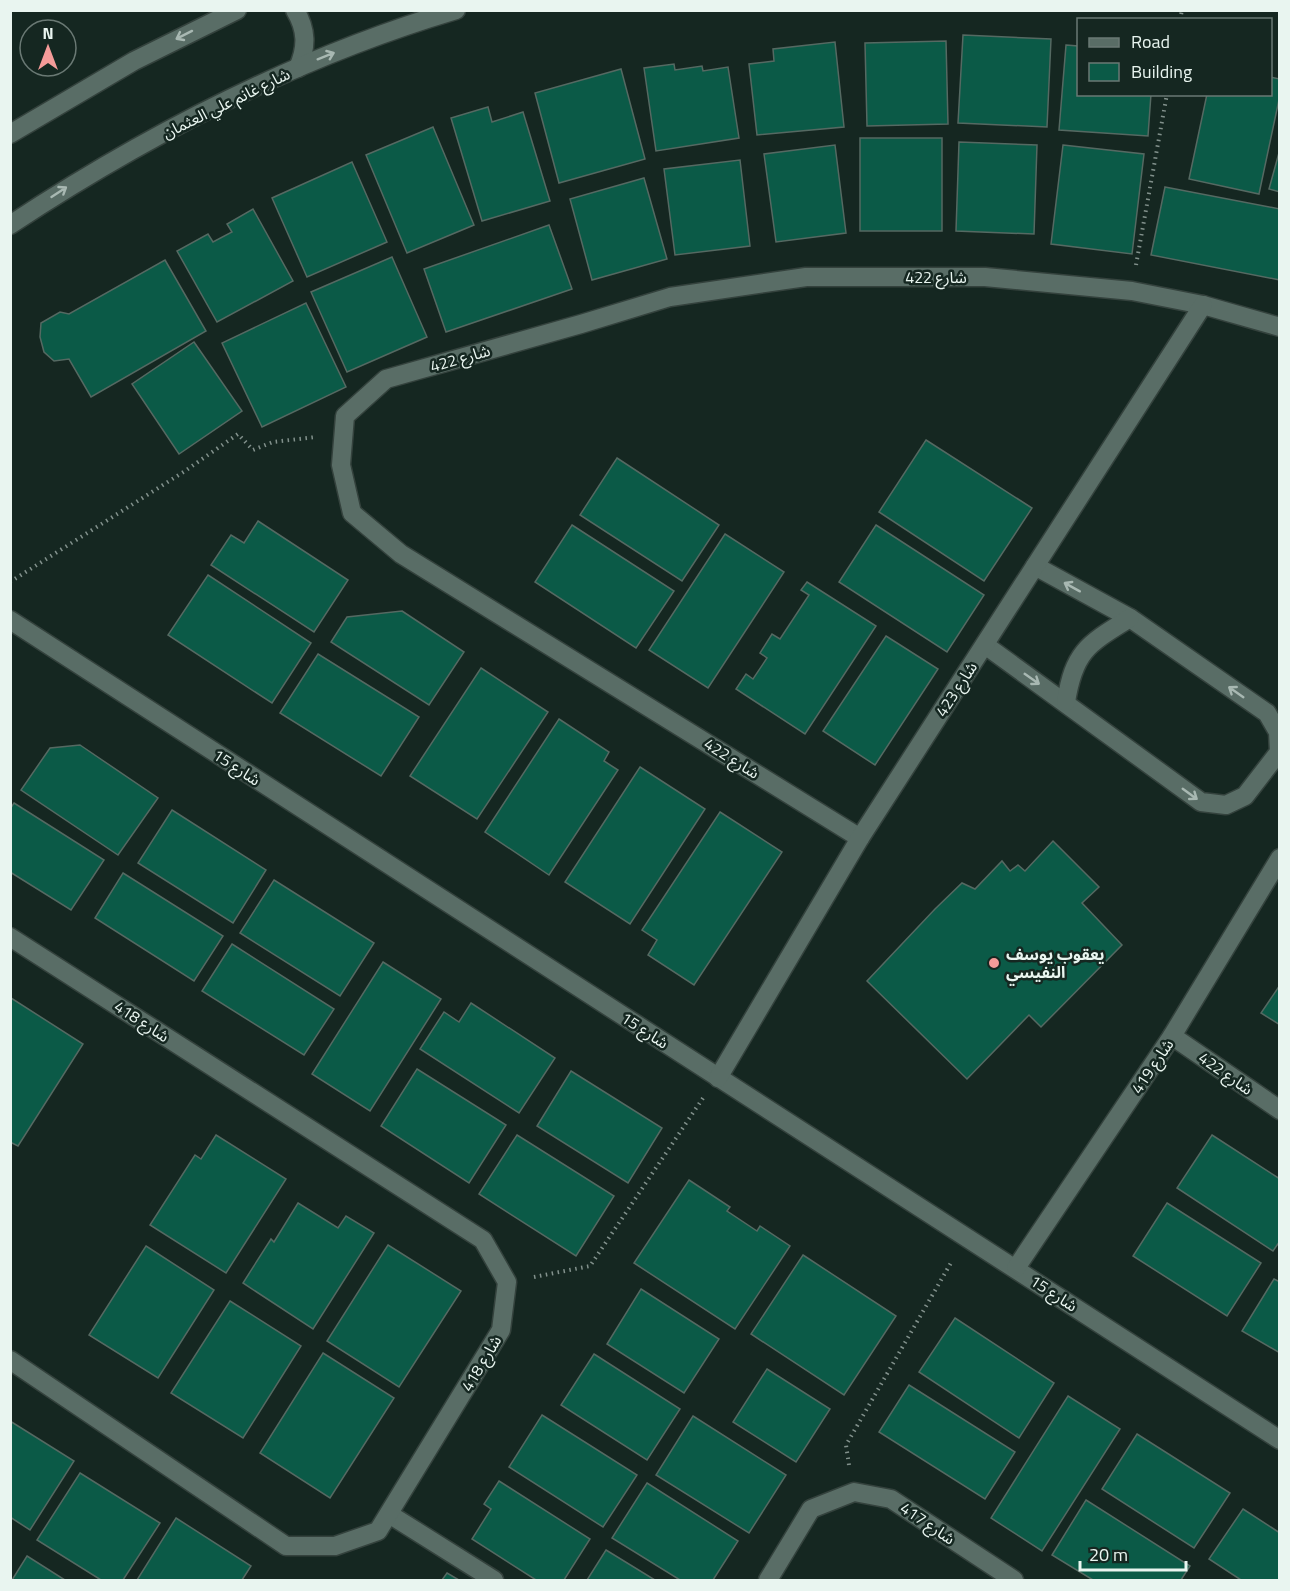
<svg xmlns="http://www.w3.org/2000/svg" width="1290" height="1591" font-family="'Titillium Web','Noto Sans Arabic',sans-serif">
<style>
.building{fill:#0b5a47;stroke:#556962;stroke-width:1.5}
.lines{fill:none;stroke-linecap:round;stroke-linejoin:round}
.lane-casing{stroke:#34423d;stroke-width:21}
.street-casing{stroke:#34423d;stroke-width:21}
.secondary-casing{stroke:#34423d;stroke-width:21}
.path{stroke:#82918c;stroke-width:4;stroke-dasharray:1.5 4.5;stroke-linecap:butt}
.lane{stroke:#596d66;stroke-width:18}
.street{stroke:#596d66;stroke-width:18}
.secondary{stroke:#596d66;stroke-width:18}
.oneway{stroke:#a8b8b2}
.poi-dot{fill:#f59b99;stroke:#152721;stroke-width:2}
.labels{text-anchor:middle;stroke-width:5;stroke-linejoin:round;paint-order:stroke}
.street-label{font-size:16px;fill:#e9f5f0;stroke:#152721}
.poi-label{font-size:16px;font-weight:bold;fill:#e9f5f0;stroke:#152721;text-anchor:start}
</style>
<rect width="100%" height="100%" fill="#152721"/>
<g class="building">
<path d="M963,35L1051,39L1047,127L958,123Z"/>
<path d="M946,41L948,124L867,126L865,43Z"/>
<path d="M835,42L844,127L757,135L749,64L774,61L773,49Z"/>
<path d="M1066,45L1078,46V94H1151L1148,136L1059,130Z"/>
<path d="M674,64L675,70L702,66L703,71L728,67L739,138L656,151L644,68Z"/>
<path d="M621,69L645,159L559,183L535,93Z"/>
<path d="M1270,77L1280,79V95L1259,194L1189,179L1207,94H1270Z"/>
<path d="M488,107L492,122L523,112L550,201L482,221L451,118Z"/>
<path d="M433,127L474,225L407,253L366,155Z"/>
<rect x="860" y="138" width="82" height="93"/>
<path d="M959,142L1037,145L1034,234L956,231Z"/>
<path d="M835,145L846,233L776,242L764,154Z"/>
<path d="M1063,145L1144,154L1132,254L1051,244Z"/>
<path d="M1280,149V192L1269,189Z"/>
<path d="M740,160L750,246L675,255L664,169Z"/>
<path d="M352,162L387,242L307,277L272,198Z"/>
<path d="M644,178L667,259L592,280L570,199Z"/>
<path d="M1165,187L1280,209V280L1151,255Z"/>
<path d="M253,209L293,281L217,322L177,251L208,234L213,242L232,232L227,224Z"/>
<path d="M549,225L572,289L446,332L424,269Z"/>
<path d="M392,257L427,337L347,372L311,292Z"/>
<path d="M165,260L206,331L91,397L69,359L54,361L44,352L40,337L41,323L60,312L69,314Z"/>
<path d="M306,303L346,387L262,427L222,343Z"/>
<path d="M194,342L242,411L179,454L132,384Z"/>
<path d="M926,440L1032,508L984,581L879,512Z"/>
<path d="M617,458L719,525L682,581L580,515Z"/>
<path d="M258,521L348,580L314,632L211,565L231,535L244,543Z"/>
<path d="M572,525L674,591L636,648L535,582Z"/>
<path d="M876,525L984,595L947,652L839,582Z"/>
<path d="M725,534L784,572L708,688L649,650Z"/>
<path d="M208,575L311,643L272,703L168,635Z"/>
<path d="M807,582L876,626L805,734L736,689L746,674L753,679L767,658L760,653L772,634L780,639L809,595L801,590Z"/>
<path d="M402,611L464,652L429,705L331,642L347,617Z"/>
<path d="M886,636L938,669L875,765L823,731Z"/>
<path d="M318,654L419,717L381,776L280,713Z"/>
<path d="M481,668L548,712L477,819L410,776Z"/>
<path d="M559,719L609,752L604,761L618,770L549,875L485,832Z"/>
<path d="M80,745L158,798L118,855L21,790L50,748Z"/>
<path d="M640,767L705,809L630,924L565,882Z"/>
<path d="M14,803L104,860L71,910L10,872V809Z"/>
<path d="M172,810L266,870L233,923L138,863Z"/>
<path d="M720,812L782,852L694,985L648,955L657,940L642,930Z"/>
<path d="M1053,841L1099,887L1082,903L1122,945L1041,1027L1029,1015L967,1079L867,981L935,909L962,883L975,889L1002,861L1010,871L1018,865L1025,871Z"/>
<path d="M123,873L223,936L194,981L95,918Z"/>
<path d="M274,880L374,943L340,996L240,933Z"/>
<path d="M232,944L334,1009L304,1055L202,991Z"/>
<path d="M383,962L441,999L370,1111L312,1074Z"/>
<path d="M1280,985V1025L1261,1013Z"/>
<path d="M11,998L83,1044L18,1146L10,1142Z"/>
<path d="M471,1003L555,1058L519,1113L420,1049L444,1012L459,1022Z"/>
<path d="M417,1069L506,1125L469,1183L381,1126Z"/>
<path d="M571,1071L662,1128L628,1183L537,1126Z"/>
<path d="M216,1135L286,1179L226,1273L150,1225L195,1155L201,1159Z"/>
<path d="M517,1135L614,1196L576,1256L479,1194Z"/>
<path d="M1212,1135L1280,1179V1241L1273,1251L1177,1188Z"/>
<path d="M689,1180L730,1207L727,1211L757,1231L760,1226L790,1246L735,1329L634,1263Z"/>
<path d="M298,1203L338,1228L346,1216L374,1233L313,1329L243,1283L271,1239L274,1242Z"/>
<path d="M1167,1203L1261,1263L1227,1316L1133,1256Z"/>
<path d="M388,1245L461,1291L399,1387L327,1341Z"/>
<path d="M146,1246L214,1290L158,1378L89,1335Z"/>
<path d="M803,1255L896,1316L844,1395L751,1334Z"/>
<path d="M1274,1279L1280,1282V1353L1242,1331Z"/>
<path d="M641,1289L719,1339L684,1393L607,1344Z"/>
<path d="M230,1301L301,1346L243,1438L171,1393Z"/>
<path d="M955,1318L1054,1383L1019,1438L919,1372Z"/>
<path d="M323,1353L394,1398L330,1498L260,1453Z"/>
<path d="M594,1354L680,1409L647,1460L561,1405Z"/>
<path d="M767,1369L830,1409L796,1462L733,1422Z"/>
<path d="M909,1385L1015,1452L985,1499L879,1432Z"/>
<path d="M1068,1396L1120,1429L1042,1551L991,1518Z"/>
<path d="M542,1415L637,1475L603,1527L509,1467Z"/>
<path d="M693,1416L786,1475L749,1533L656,1475Z"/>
<path d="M10,1421L74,1461L30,1530L10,1517Z"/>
<path d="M1137,1434L1230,1493L1194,1548L1102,1489Z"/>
<path d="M80,1473L160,1523L123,1580H101L37,1540Z"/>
<path d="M499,1481L590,1539L564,1580H536L472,1539L491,1509L484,1504Z"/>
<path d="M647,1483L738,1541L713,1580H680L612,1538Z"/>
<path d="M1086,1500L1190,1566L1181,1580H1093L1052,1555Z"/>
<path d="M1243,1509L1280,1533V1580H1241L1209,1559Z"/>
<path d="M176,1518L251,1566L242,1580H137Z"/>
<path d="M606,1550L655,1580H587Z"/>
<path d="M27,1556L65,1580H12Z"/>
<path d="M447,1573L459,1580H442Z"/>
</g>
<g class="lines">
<g class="lane-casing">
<g id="lane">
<path d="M985,645L1201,802L1226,805L1245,796L1279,752L1278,732L1267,713L1130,618L1035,566"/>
<path d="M1066,702C1074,651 1088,644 1130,618"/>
<path d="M389,1514L494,1580"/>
</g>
</g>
<g class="street-casing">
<g id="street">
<path d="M10,620L1280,1440"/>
<path d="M860,838L401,554L352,513L341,465L345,416L386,379L581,324L670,297L806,277H985L1132,291L1203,305L1280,327"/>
<path d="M10,937L483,1240L507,1282L501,1330L378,1531L335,1546H286L10,1360"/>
<path d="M1172,1036L1280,1110"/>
<path d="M718,1078L860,838L1203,305"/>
<path d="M1016,1268L1172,1036L1280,858"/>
<path d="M768,1580L811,1509L854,1492L891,1499L1014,1580"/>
</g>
</g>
<g class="secondary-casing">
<g id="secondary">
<path d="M295,10C307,30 307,47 298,68"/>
<path d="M10,134L134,61L237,10"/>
<path d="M10,225C148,134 298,57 456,10"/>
</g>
</g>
<g class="path">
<path d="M1180,20L1182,10"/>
<path d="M1136,265L1167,94"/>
<path d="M10,582L185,471L238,434L253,450L273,442L316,437"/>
<path d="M534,1277L590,1266L703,1098"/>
<path d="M849,1465L846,1445L952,1261"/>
</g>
<use href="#lane" class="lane"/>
<use href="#street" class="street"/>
<use href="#secondary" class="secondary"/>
</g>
<defs><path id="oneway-shaft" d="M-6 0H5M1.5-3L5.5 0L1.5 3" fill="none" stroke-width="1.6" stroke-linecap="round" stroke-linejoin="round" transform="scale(1.5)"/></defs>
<g class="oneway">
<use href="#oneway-shaft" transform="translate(184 35) rotate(153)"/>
<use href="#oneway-shaft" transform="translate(326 56) rotate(-22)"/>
<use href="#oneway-shaft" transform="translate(59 192) rotate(-33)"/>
<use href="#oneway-shaft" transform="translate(1072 587) rotate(-151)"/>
<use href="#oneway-shaft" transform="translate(1032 679) rotate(35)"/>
<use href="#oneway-shaft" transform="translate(1236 692) rotate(-145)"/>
<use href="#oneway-shaft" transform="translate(1190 794) rotate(36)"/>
</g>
<circle class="poi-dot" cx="994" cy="963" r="6"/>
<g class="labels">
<g class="street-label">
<text transform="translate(226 103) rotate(-26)" y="6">شارع غانم علي العثمان</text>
<text x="936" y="283">شارع 422</text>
<text transform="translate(460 358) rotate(-16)" y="6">شارع 422</text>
<text transform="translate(956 689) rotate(-57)" y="6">شارع 423</text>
<text transform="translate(732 758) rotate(32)" y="6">شارع 422</text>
<text transform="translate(237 767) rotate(33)" y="6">شارع 15</text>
<text transform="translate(142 1021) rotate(33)" y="6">شارع 418</text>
<text transform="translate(645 1030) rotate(33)" y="6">شارع 15</text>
<text transform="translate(1152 1066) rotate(-56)" y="6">شارع 419</text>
<text transform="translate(1226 1073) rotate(35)" y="6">شارع 422</text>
<text transform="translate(1054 1293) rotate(33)" y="6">شارع 15</text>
<text transform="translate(481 1363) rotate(-59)" y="6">شارع 418</text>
<text transform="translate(928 1523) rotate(34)" y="6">شارع 417</text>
</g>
<g class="poi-label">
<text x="1006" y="960">يعقوب يوسف<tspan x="1006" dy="18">النفيسي</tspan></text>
</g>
</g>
<rect width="1290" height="1591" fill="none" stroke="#e9f5f0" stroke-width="24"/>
<rect x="1077" y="18" width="195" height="78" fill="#152721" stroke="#6a7974" stroke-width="1.5"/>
<rect x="1089" y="38" width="30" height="9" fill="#596d66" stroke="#6a7974" stroke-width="1.5"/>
<text x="1131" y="48" font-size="18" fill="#e9f5f0">Road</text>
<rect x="1089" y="63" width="30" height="18" fill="#0b5a47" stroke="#6a7974" stroke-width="1.5"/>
<text x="1131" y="78" font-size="18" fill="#e9f5f0">Building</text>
<g transform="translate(48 48)"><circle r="28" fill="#152721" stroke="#6a7974" stroke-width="1.5"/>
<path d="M0-4.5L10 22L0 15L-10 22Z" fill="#f59b99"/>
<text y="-9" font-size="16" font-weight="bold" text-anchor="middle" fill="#e9f5f0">N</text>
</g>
<path d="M1080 1561v9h106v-9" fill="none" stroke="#e9f5f0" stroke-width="3"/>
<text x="1089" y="1561" font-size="18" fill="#e9f5f0" stroke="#152721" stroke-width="4.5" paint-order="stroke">20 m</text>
</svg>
